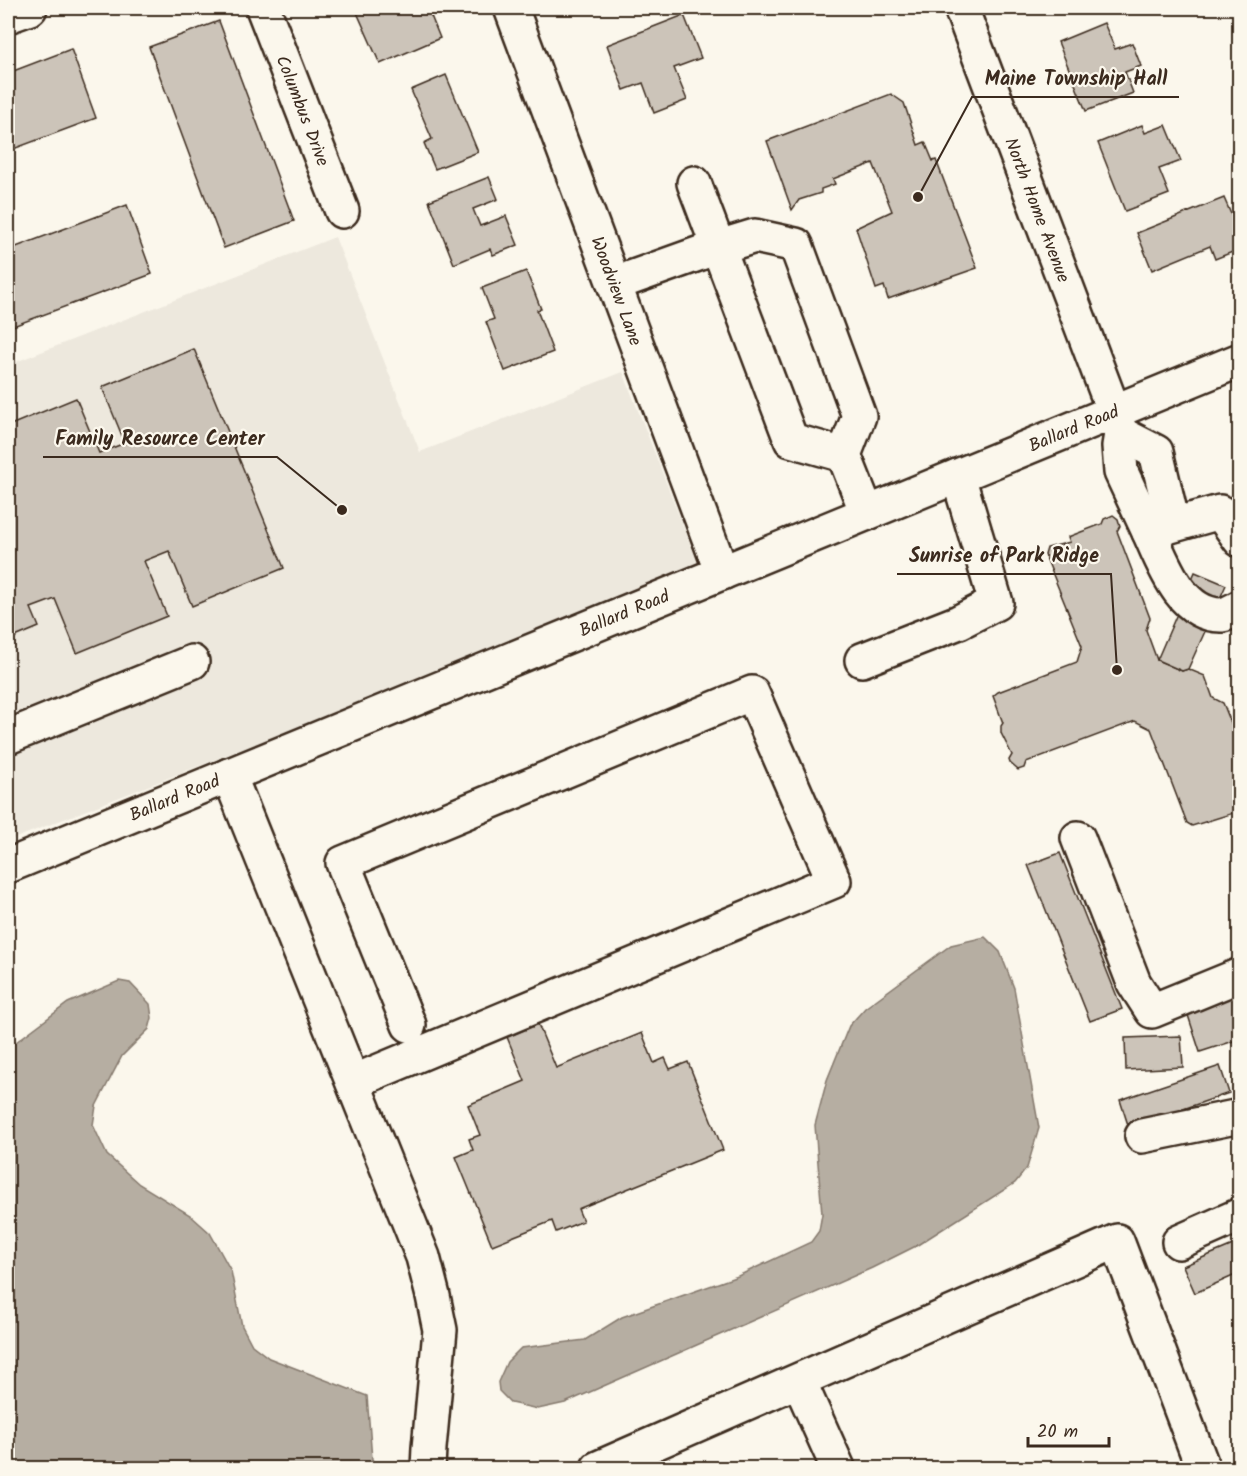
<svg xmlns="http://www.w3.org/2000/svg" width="1247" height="1476" font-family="Kalam,sans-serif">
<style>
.built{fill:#ede8dd}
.water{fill:#b6aea2;stroke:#85796d;stroke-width:1.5}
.building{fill:#ccc4b9;stroke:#3b2a1e;stroke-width:1.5}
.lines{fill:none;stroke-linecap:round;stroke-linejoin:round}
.minor-casing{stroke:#3b2a1e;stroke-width:38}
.minor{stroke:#fbf7ec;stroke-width:33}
.labels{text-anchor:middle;stroke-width:4.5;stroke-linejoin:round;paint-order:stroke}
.street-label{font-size:18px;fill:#3b2a1e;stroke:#fbf7ec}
.leader{fill:none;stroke:#3b2a1e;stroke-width:2}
.callout-dot{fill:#3b2a1e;stroke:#fbf7ec;stroke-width:2}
.callout-label{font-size:20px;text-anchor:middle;font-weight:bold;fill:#3b2a1e;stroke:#fbf7ec;stroke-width:4.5;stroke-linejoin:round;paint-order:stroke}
</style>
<rect width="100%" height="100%" fill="#fbf7ec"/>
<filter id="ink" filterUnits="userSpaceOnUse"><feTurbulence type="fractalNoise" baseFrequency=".0167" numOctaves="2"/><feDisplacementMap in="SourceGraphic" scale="12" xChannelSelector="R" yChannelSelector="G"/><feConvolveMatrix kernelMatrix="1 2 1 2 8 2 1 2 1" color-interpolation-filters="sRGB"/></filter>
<g filter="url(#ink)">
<path class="built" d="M335,237L420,452L623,372L700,569L8,841V365Z"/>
<g class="water">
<path d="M985,937L1000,952L1014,988L1039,1128L1027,1168L1015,1183L916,1246L872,1268L565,1403L538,1409L511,1403L499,1391L498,1382L507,1362L521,1348L585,1340L622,1317L738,1276L811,1242L819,1231L822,1214L815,1125L827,1080L849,1026L865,1008L951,945Z"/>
<path d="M119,981L130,983L150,1004L152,1018L149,1029L122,1056L96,1106L93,1125L107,1155L139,1184L190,1215L210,1233L231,1271L242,1326L252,1345L269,1358L367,1396L372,1459L376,1468H8V1048L68,1003Z"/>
</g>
<g class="building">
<path d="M355,8H423L425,13L429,11L440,38L380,64Z"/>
<path d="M684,15L701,58L674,68L687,100L654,113L643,83L624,90L607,45Z"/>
<path d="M219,21L294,221L224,248L149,47Z"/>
<path d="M1104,23L1115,49L1132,43L1141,66L1125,72L1133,93L1086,111L1058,42Z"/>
<path d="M71,49L96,118L8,151V73Z"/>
<path d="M446,75L478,152L435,169L424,143L432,139L411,90Z"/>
<path d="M891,94L904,103L918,145L925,142L933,161L936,160L977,268L888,299L884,286L876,289L856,228L892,211L873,163L833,179L835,184L821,189V193L799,200L792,210L767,141Z"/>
<path d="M1142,125L1145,133L1166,125L1181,161L1159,169L1169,194L1125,211L1098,143Z"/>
<path d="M489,177L498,199L473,209L480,226L506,216L518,245L493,255L490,249L454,264L429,201Z"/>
<path d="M1224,198L1240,235V249L1215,259L1210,246L1152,270L1137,233Z"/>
<path d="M127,205L152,274L8,328V250Z"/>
<path d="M526,271L541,309L537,310L553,352L505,371L486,322L494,319L482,288Z"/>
<path d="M194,349L284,568L192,606L169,551L144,561L167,616L77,653L55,599L31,608L39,627L8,640V426L76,398L99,453L125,443L102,387Z"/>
<path d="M1113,515L1118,519L1120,526L1117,531L1150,618L1146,630L1157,660L1182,671L1188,669L1205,676L1213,698L1223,703L1240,745V811L1192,826L1187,823L1151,729L1135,721L1026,762L1024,768L1018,770L1010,763L1009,760L1012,755L1001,733V726L1003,723L993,696L998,692L1077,662L1082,646L1045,555L1047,548L1070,542L1068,537L1102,524L1104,519Z"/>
<path d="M1195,572L1226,585L1188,669L1182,671L1157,660Z"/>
<path d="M1060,853L1122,1009L1090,1021L1028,865Z"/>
<path d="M1240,991V1039L1200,1052L1186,1009Z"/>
<path d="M538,1024L556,1068L642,1033L654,1063L665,1058L670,1069L688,1062L723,1150L578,1209L583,1221L556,1232L552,1221L492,1245L456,1157L473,1150L469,1139L480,1135L468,1105L525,1081L507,1037Z"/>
<path d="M1181,1036L1183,1067L1126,1070L1125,1038Z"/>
<path d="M1220,1066L1229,1093L1129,1128L1120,1100Z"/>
<path d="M1240,1242V1273L1195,1293L1183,1266Z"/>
</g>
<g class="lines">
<g class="minor-casing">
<g id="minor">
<path id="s1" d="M263,8L342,211"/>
<path id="s2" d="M511,8L722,573"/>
<path id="s3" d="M961,8L1114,412L1121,434L1119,446L1121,472L1149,532L1220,512L1240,540"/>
<path d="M8,16L30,8"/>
<path d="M694,183L791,440L844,455"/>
<path d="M614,284L709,250L755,236L796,245L859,416L844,455L867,513"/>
<path d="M1121,434L1156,452L1173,524"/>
<path d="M1149,532C1163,563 1181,616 1222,615C1228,614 1234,610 1240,607"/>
<path d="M862,660L959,622L996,603L958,476"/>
<path d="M8,737L192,662"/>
<path d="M229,775L423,1257L433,1296L440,1330L429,1448L428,1468"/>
<path d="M1078,838L1134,983L1152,1011L1240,975"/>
<path id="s4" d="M8,866L1240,360"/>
<path d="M353,1082L834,881L752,693L343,863L409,1025"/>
<path d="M1142,1136L1240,1116"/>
<path d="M1179,1242L1240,1215"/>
<path d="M799,1381L838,1468"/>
<path d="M598,1468L1117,1241L1203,1468"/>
</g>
</g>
<use href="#minor" class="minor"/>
</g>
</g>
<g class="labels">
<g class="street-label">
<text dy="6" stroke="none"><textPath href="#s1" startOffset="110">Columbus Drive</textPath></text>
<text dy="6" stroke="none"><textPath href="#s3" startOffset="216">North Home Avenue</textPath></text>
<text dy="6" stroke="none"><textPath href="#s2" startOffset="302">Woodview Lane</textPath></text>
<text dy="6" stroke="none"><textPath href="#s4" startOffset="1152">Ballard Road</textPath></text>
<text dy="6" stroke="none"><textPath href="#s4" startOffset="666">Ballard Road</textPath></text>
<text dy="6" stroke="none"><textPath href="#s4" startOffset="180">Ballard Road</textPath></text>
</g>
</g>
<path class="leader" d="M918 197L972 97H1179M342 510L277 457H43M1117 670L1111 574H897"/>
<g class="callout-dot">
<circle cx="918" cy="197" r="6"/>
<circle cx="342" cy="510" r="6"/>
<circle cx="1117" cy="670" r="6"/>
</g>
<g class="callout-label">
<text x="1076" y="85">Maine Township Hall</text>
<text x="160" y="445">Family Resource Center</text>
<text x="1004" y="562">Sunrise of Park Ridge</text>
</g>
<rect width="1247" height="1476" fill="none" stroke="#fbf7ec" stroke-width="30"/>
<rect x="15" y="15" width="1217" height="1446" fill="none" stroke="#3b2a1e" stroke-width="2" filter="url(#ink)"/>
<path d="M1028 1437v9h81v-9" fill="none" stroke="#3b2a1e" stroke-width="3"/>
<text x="1037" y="1437" font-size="18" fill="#3b2a1e" stroke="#fbf7ec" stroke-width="4.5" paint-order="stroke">20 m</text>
</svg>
